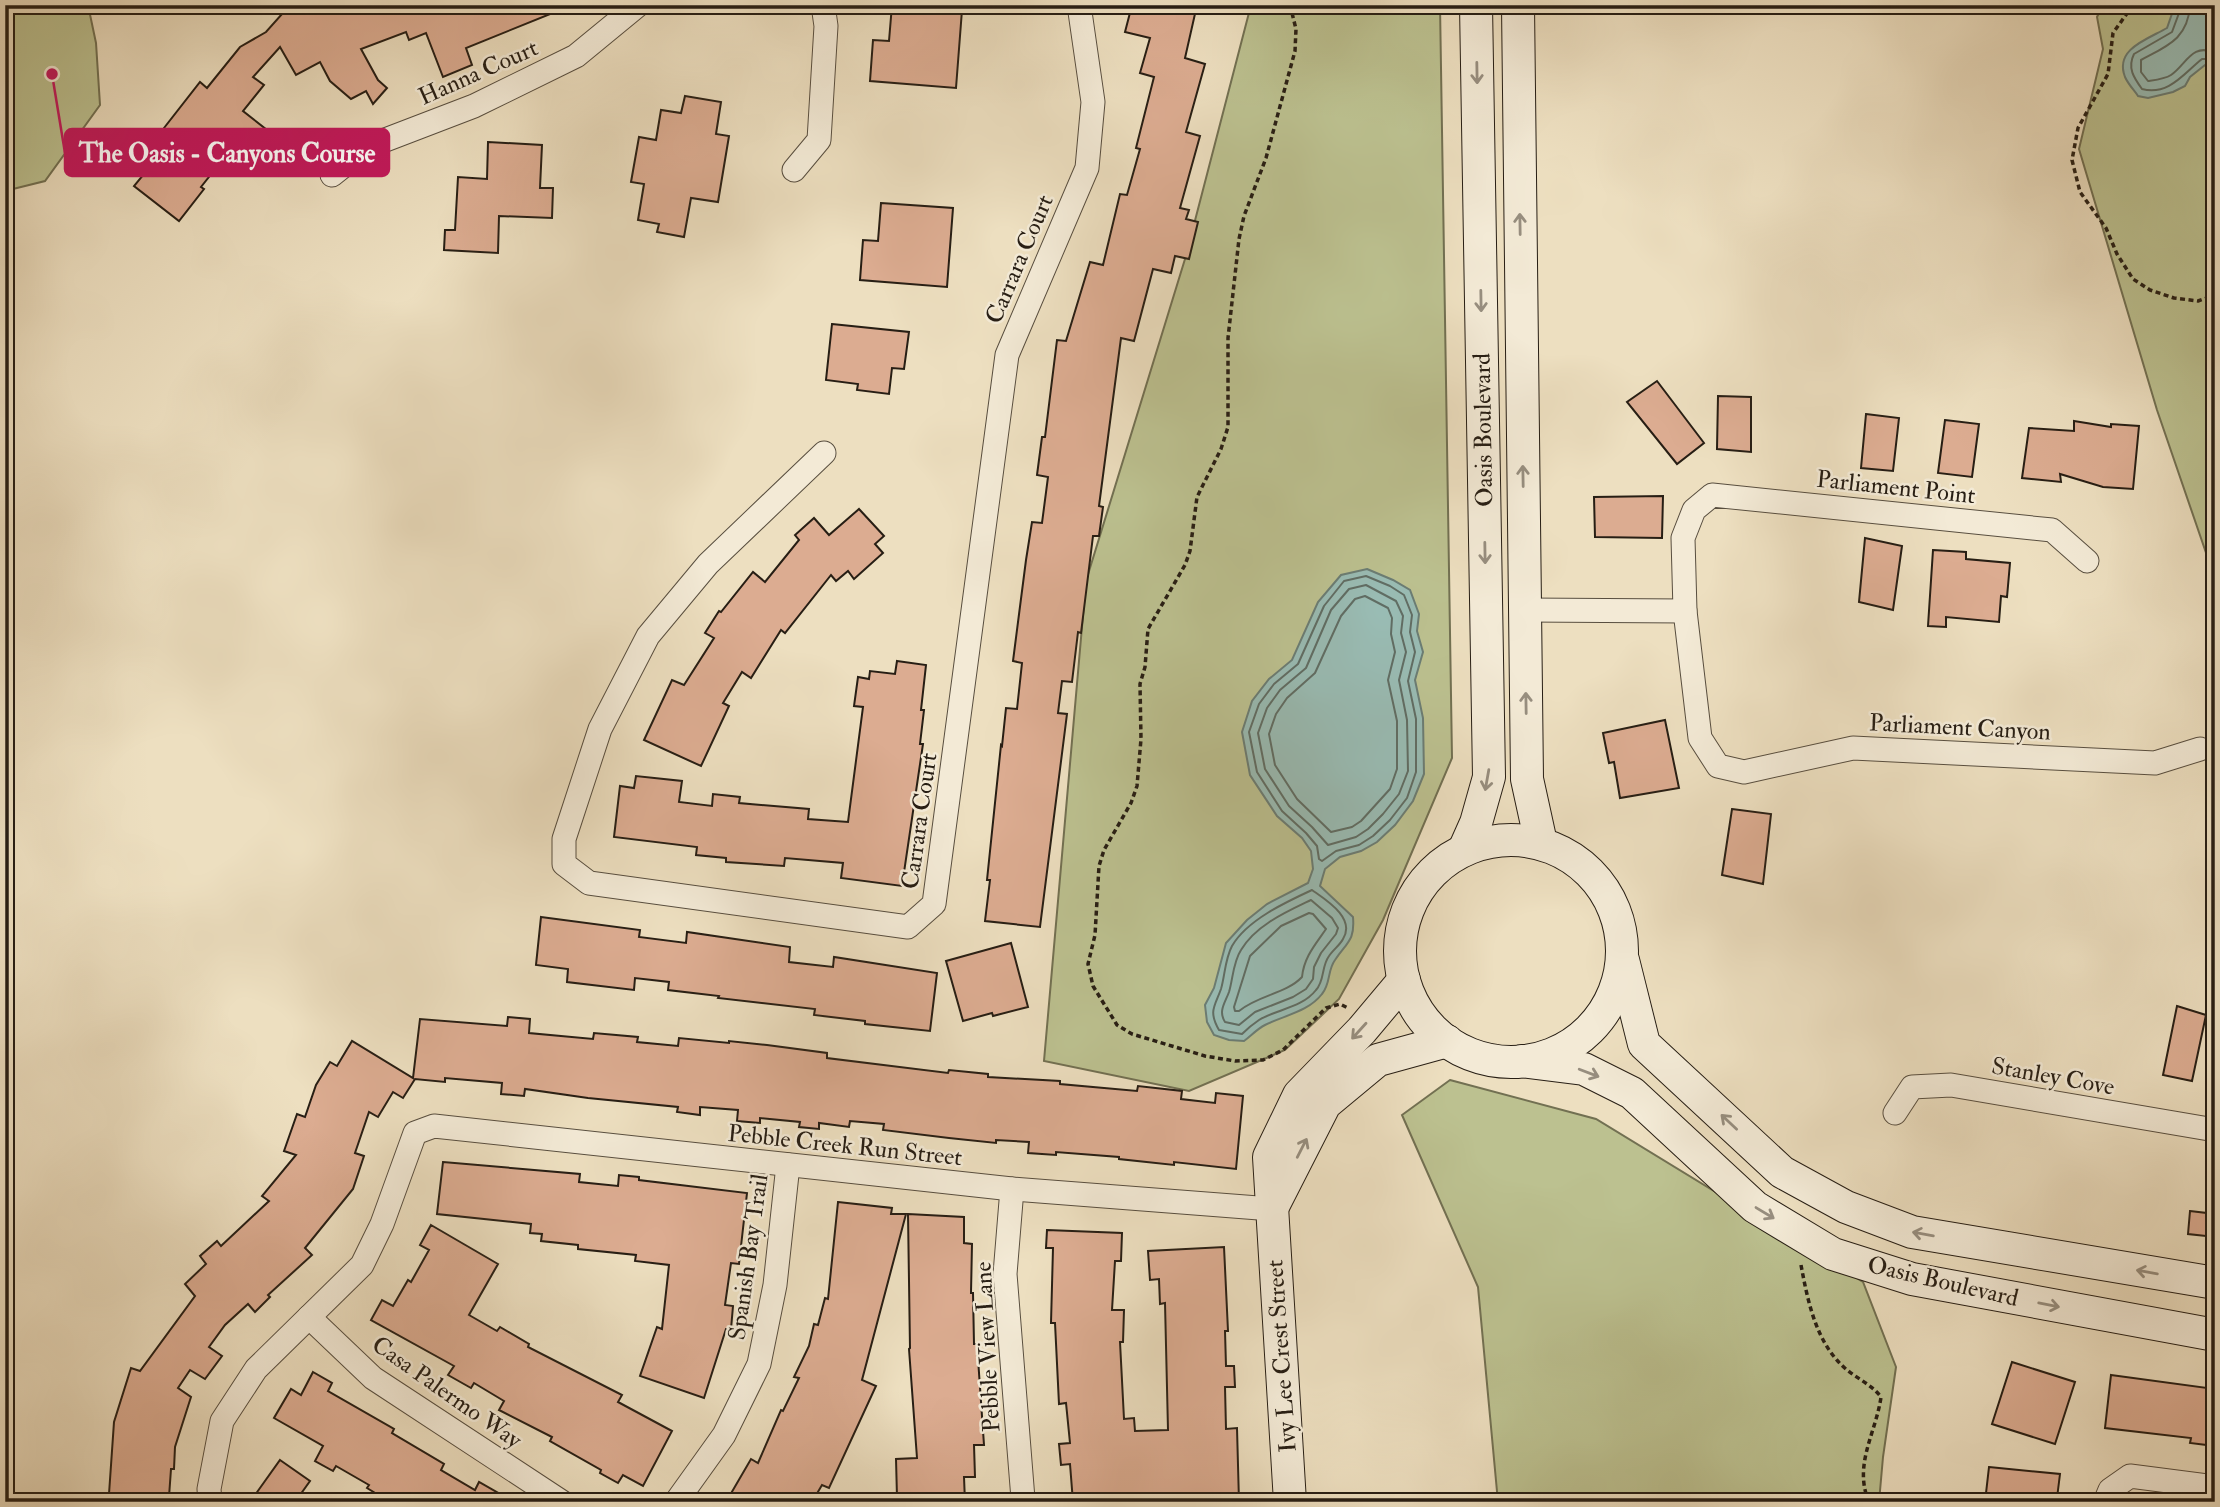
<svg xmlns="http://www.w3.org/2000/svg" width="2220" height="1507" font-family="'IM FELL Double Pica',serif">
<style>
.green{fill:#bcc190;stroke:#727052;stroke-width:2}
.water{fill:#99bcb4;stroke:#6b7d74;stroke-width:2}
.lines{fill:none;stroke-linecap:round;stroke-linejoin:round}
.shore{stroke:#606d64;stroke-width:2}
.building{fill:#dcac91;stroke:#271e14;stroke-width:2}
.street-casing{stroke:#584e3f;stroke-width:25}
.secondary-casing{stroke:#271e14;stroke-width:34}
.path{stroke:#271e14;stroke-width:3.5;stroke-dasharray:5 3.5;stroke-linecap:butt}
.street{stroke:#f3ead6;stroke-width:23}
.secondary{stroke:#f3ead6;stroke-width:32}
.oneway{stroke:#978e7f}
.labels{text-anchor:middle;stroke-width:5;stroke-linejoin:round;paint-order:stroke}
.street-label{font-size:24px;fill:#271e14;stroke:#f3ead6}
.leader{fill:none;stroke:#c2185b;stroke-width:2.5}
.callout-dot{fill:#c2185b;stroke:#f3ead6;stroke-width:2.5}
.callout{fill:#c2185b;stroke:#c2185b;stroke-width:2.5}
.callout-label{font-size:26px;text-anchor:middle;font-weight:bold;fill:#fff}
</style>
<rect width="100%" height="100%" fill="#eddfc0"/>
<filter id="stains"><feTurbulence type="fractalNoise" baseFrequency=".00286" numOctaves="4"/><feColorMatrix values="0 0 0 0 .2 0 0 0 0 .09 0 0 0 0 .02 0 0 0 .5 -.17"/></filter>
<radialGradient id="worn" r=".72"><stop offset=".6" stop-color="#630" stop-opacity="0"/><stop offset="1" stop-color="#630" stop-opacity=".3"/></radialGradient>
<g class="green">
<path d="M5,5H88L96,43L100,105L45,181L5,191Z"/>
<path d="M1251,5H1440L1452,758L1383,920L1339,999L1285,1050L1189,1091L1044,1061L1086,581L1185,259Z"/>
<path d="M2103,5H2215V579L2157,410L2079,149L2103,49L2097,17Z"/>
<path d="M1450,1080L1596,1119L1863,1282L1896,1367L1883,1457L1879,1502H1498L1478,1287L1402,1115Z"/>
</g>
<g class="water">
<path d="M2175,5H2215V69L2211,71L2205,65L2190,77L2185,86L2173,92L2148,98L2138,96C2134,90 2128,84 2125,77C2114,49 2148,39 2167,28Z"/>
<path d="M1367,569L1393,580L1410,590L1419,614L1417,631L1423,652L1415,680L1423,718L1424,774L1413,801L1395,825L1377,842L1361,851L1340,857L1325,869L1320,886L1353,917C1355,941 1347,942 1335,960C1327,971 1331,983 1322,994C1308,1012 1285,1015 1265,1025C1257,1029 1251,1036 1244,1041L1229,1040L1214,1035L1207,1022L1205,1005L1214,988L1226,943L1247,920L1267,904L1308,883L1313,869L1311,851L1302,838L1277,816L1250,775L1242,732L1252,701L1269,679L1292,660L1318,602L1341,575Z"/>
</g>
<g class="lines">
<g class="shore">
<path d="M2182,5L2172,32L2134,54C2127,68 2134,78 2142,89C2169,96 2184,73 2202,59H2208L2215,64"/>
<path d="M2190,5C2188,39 2167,46 2141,60V72L2148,81C2155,80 2165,79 2171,75C2186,65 2192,42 2215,53"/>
<path d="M1366,576L1390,586L1404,595L1412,615L1410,632L1415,652L1408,681L1416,719V772L1407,798L1390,820L1373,836L1359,845L1336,851L1322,861L1319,859L1317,846L1306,833L1282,811L1257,772L1249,732L1259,704L1274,684L1298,664L1324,606L1344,581Z"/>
<path d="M1366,585L1396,601L1403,616L1401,633L1406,652L1399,680L1407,720L1408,771L1399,794L1383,814L1368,829L1356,837L1328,845L1312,827L1289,806L1265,769L1258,733L1267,708L1280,690L1306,668L1331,610L1349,589Z"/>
<path d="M1365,596L1388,608L1392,618L1391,634L1395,652L1388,680L1397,721V769L1390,789L1361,821L1352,827L1331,832L1297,799L1275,765L1269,734L1276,714L1287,698L1315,673L1341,616L1355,599Z"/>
<path d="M1312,890C1326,900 1356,918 1343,939C1340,945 1333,950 1329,956C1321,967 1325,980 1316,990C1302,1008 1277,1009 1259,1020C1253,1024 1247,1029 1242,1034L1219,1030C1208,1011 1215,1006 1221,989C1225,975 1225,959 1232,946C1247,920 1286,902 1312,890Z"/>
<path d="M1311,900L1332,918L1338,928L1336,934L1321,953L1314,967L1313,979L1306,989L1293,997L1255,1012L1239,1025L1225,1022C1218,1011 1225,1003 1229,992C1233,979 1233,962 1241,950C1256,925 1286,912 1311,900Z"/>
<path d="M1309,913L1313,914L1326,929C1315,945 1304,957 1302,977C1286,994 1258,995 1239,1011H1235L1234,1007L1250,956L1281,926Z"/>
</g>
</g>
<g class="building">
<path d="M290,5H570V6L466,48L472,65L443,77L426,33L409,40L406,32L361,49L378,80L387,88L373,104L366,91L351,99L330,81L320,62L296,75L280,47L253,77L264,85L243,111L267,130L240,163L228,153L201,187L204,189L179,221L134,186L163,151L157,146L169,132L164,128L200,82L207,88L240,47L266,32Z"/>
<path d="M892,5L962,10L956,88L870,81L873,40L889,41Z"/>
<path d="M1132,5H1197L1185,58L1205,64L1186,132L1200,136L1180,208L1189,210L1186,219L1198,222L1189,259L1175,256L1171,273L1153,269L1134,341L1121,338L1099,506L1103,507L1099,536H1093L1081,633L1078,632L1072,682L1062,681L1058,713L1067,714L1040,927L985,921L990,880H987L1001,745L1002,746L1006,708L1017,709L1022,663L1013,661L1026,560L1032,522L1042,523L1048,477L1037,475L1042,437H1045L1057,340L1066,341L1090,262L1103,265L1120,194L1127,195L1140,149L1136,148L1154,77L1140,73L1150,38L1125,32Z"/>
<path d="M685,96L721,102L716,134L729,136L718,202L691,198L684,237L657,232L659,224L638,220L644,184L631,182L639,137L656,140L661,110L681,113Z"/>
<path d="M488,142L542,145L540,188H553L552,218L499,216L498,253L444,250L445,230H455L458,177L487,179Z"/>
<path d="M881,203L953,208L947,287L860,280L863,240L878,241Z"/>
<path d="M832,324L909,332L904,369L892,368L889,394L857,390L858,384L826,380Z"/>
<path d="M1657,381L1704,443L1677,464L1627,402Z"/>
<path d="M1718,396L1751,397V452L1717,449Z"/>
<path d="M1866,414L1899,418L1893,471L1861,468Z"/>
<path d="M1945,420L1979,424L1972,477L1938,473Z"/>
<path d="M2074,421L2111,427V424L2139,426L2133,489L2103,487L2060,474L2061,482L2022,478L2029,428L2074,431Z"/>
<path d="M1663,496L1662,538L1595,537L1594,497Z"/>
<path d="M859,509L884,536L875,544L883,553L854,579L848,571L836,581L831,575L785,633L781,630L751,678L742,672L723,703L729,706L701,766L644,740L672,680L684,685L714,638L705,633L719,611L721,612L753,572L765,582L799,540L795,535L814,518L829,535Z"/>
<path d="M1865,538L1902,546L1893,610L1859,602Z"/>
<path d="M1933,550L1966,552V559L2010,563L2007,597L2001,596L1999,622L1946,617V627L1928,626Z"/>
<path d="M897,661L926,665L921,710H924L920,744H923L902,886L841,878L843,863L785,858L784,866L726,862V858L696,855L697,847L614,837L620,786L634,788L636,776L682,781L679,802L712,806L713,794L740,797L739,803L809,809L808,819L848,822L863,707L854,706L858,677L869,679L870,671L895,674Z"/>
<path d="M1665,720L1679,788L1620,798L1614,762L1609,763L1603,733Z"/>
<path d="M1732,809L1771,814L1763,884L1722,875Z"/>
<path d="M541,917L640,930L639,937L686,943L687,932L790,947L789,962L833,967L834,957L937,973L930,1031L865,1024V1021L814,1015L815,1009L718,998L719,996L668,990L669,982L635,978L634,990L567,982L568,969L536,965Z"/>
<path d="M1011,943L1028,1007L993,1016L992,1013L963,1021L946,961Z"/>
<path d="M2177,1006L2206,1015L2192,1081L2163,1075Z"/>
<path d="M508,1017L530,1019L529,1033L593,1039L594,1033L638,1037L637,1042L678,1046L679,1038L729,1043V1041L767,1045L827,1053V1058L948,1073L949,1070L988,1074V1077L1060,1081V1084L1137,1091L1138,1086L1182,1091L1181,1099L1215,1103L1216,1093L1243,1096L1236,1169L1174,1162V1165L1119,1159V1157L1056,1152V1155L1028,1153L1029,1142L996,1140V1143L949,1138L883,1130L884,1124L850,1121L849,1127L819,1123V1129L799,1127L800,1122L760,1118V1123L737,1121L738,1110L700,1107V1115L677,1112L678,1107L588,1098L525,1089L524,1096L501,1094L502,1083L445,1078V1082L415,1079L403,1098L393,1092L378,1117L369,1112L355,1153L364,1156L353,1189L305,1248L312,1255L268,1295L270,1297L255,1312L248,1304L225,1325L209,1347L222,1356L205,1379L190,1370L178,1388L191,1397L175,1447L174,1469H171L169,1497L109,1494L114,1422L131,1368L140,1371L195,1296L185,1284L206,1264L200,1256L217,1241L221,1246L269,1201L262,1196L296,1155L284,1151L297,1114L305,1117L316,1085L330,1062L337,1066L352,1041L413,1078L420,1019L507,1026Z"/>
<path d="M443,1162L580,1174L579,1182L618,1186L619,1175L639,1177V1180L747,1193L739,1264L731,1263L725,1305L733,1306L731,1329H726L704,1398L640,1376L657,1327L662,1329L669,1265L635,1261L636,1255L578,1249V1245L541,1241L542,1234L530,1233L531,1224L437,1214Z"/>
<path d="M838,1202L892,1208L891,1214H906L862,1380L876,1386L829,1488L822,1485L812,1502H726L751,1459L758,1463L781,1410L783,1411L799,1378L794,1377L809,1346L814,1324L818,1325L825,1298L828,1299Z"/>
<path d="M2190,1211L2215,1214V1237L2188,1234Z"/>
<path d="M908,1214L964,1217V1243L972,1244L971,1293H973L974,1344H977L984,1445H974L975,1477H964L965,1502H907L906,1496L897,1497L896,1459L917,1458L909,1349L910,1348Z"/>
<path d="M431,1225L498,1264L469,1315L497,1331L500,1327L529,1344L528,1347L622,1395L618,1402L672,1431L643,1486L623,1475L618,1483L600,1473L601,1470L550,1441L552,1437L499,1410L504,1401L474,1383L471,1388L448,1375L454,1366L371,1320L382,1300L393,1306L408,1280L411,1282L429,1250L420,1245Z"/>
<path d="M1047,1230L1122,1233L1121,1261H1115L1112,1310H1124L1123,1342H1120L1124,1419L1134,1418L1135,1431L1168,1430L1165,1303L1160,1304L1159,1279L1150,1280L1148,1251L1224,1247L1228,1331H1225L1226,1366H1234L1235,1387H1225L1226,1429L1237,1428L1239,1502H1073L1070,1464L1061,1465L1059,1444L1070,1443L1066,1403L1059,1404L1055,1323H1051L1053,1248H1046Z"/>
<path d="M2012,1362L2075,1382L2055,1444L1992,1424Z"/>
<path d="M313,1372L332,1383L328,1391L394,1429L392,1433L444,1464L441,1470L475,1490L479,1482L514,1502H390L367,1488L369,1485L336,1466L333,1471L315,1461L323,1446L274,1418L291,1389L301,1395Z"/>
<path d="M2111,1375L2215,1389V1446L2190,1443L2191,1438L2105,1428Z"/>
<path d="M280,1460L310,1481L295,1502H250Z"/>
<path d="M1989,1467L2060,1474L2057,1498L2047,1497V1502H1985Z"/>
</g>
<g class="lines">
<g class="street-casing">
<g id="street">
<path d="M794,170L819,140L826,26L823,5"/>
<path d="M332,175L367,147L474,106L576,56L638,5"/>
<path d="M824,453L708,564L648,636L600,729L564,839V864L589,883L908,927L934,904L1007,355L1087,168L1093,102L1079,5"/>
<path d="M2087,561L2052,530L1712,495L1694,510L1683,538L1685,611L1700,738L1718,766L1744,772L1853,748L2155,763L2200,749"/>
<path d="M1525,610L1685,611"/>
<path d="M1895,1113L1912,1087L1951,1085L2215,1130"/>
<path d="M1012,1189L1005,1274L1023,1499L1022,1502"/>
<path d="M309,1317L373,1378L562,1502"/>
<path d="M210,1502L209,1489L222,1421L256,1369L362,1265L382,1224L415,1133L434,1126L1012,1189L1272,1209"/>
<path d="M676,1502L724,1435L759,1364L775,1285L788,1165"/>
<path d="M2105,1502L2110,1490L2130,1476L2215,1487"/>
</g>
</g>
<g class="secondary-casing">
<g id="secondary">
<path d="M1518,5L1527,779L1541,843"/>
<circle cx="1511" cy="951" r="111"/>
<path d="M1464,850L1476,823L1489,777L1476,5"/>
<path d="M1623,960L1644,1044L1782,1172L1846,1207L1912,1232L2215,1283"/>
<path d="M1522,1061L1584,1069L1632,1093L1755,1207L1833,1254L1912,1279L2215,1335"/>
<path d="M1272,1208L1325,1104L1378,1060L1447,1041"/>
<path d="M1290,1502L1269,1157L1299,1095L1362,1030L1404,980"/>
</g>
</g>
<g class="path">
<path d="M1290,5L1296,29L1295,51L1266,158L1244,216L1239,239L1228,338V427L1221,449L1197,497L1190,551L1185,565L1148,629L1145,667L1140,684L1141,739L1137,786L1131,803L1104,850L1099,866L1095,935L1088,964L1093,986L1117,1025L1132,1034L1205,1056L1235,1061L1263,1060L1283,1050L1326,1008L1340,1004L1348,1008"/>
<path d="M2133,5L2113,33L2108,74L2078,128L2072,160L2080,192L2106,228L2117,254L2133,279L2150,290L2174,298L2198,301L2215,295"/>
<path d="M2215,394V418"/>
<path d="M1801,1265C1808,1302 1816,1344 1847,1370C1858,1379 1872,1385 1881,1397C1876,1433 1853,1465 1869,1502"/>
</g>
<use href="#street" class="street"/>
<use href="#secondary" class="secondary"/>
</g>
<defs><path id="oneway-shaft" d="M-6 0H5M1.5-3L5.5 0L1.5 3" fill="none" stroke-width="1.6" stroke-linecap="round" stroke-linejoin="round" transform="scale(1.75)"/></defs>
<g class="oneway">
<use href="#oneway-shaft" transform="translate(1477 73) rotate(89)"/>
<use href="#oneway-shaft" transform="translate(1520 224) rotate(-91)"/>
<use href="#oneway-shaft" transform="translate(1481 301) rotate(89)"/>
<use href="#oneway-shaft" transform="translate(1523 476) rotate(-91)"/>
<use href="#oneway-shaft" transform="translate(1485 553) rotate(89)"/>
<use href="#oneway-shaft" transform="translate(1526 703) rotate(-91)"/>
<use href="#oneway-shaft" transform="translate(1487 780) rotate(100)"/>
<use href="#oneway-shaft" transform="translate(1359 1031) rotate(132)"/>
<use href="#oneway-shaft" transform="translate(1589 1073) rotate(21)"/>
<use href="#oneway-shaft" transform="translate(1729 1122) rotate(-137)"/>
<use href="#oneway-shaft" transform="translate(1302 1148) rotate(-63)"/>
<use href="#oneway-shaft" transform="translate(1765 1213) rotate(31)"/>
<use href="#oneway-shaft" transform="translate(1923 1234) rotate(-170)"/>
<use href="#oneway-shaft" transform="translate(2147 1272) rotate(-170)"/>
<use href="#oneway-shaft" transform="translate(2049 1305) rotate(11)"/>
</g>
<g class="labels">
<g class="street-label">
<text transform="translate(478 72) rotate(-24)" y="8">Hanna Court</text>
<text transform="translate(1019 259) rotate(-67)" y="8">Carrara Court</text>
<text transform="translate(1483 430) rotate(-91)" y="8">Oasis Boulevard</text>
<text transform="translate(1896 487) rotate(6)" y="8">Parliament Point</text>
<text transform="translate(1960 727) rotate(3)" y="8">Parliament Canyon</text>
<text transform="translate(919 821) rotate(-82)" y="8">Carrara Court</text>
<text transform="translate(2053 1076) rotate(10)" y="8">Stanley Cove</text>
<text transform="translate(845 1145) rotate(6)" y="8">Pebble Creek Run Street</text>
<text transform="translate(748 1257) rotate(-82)" y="8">Spanish Bay Trail</text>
<text transform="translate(1943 1281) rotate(13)" y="8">Oasis Boulevard</text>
<text transform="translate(987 1347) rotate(-93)" y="8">Pebble View Lane</text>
<text transform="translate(1281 1356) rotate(-94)" y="8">Ivy Lee Crest Street</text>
<text transform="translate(447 1392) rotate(35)" y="8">Casa Palermo Way</text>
</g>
</g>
<path class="leader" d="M52 74L65 153"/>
<circle class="callout-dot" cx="52" cy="74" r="7"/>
<rect class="callout" x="65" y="129" width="324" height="47" rx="7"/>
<g class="callout-label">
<text x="227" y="162">The Oasis - Canyons Course</text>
</g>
<rect width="2220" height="1507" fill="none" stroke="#eddfc0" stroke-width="28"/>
<rect x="7" y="7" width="2206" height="1493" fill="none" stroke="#271e14" stroke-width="3.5"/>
<rect x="14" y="14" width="2192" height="1479" fill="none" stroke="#271e14" stroke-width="2"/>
<rect width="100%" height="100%" filter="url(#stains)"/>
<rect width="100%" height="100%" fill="url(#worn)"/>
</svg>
